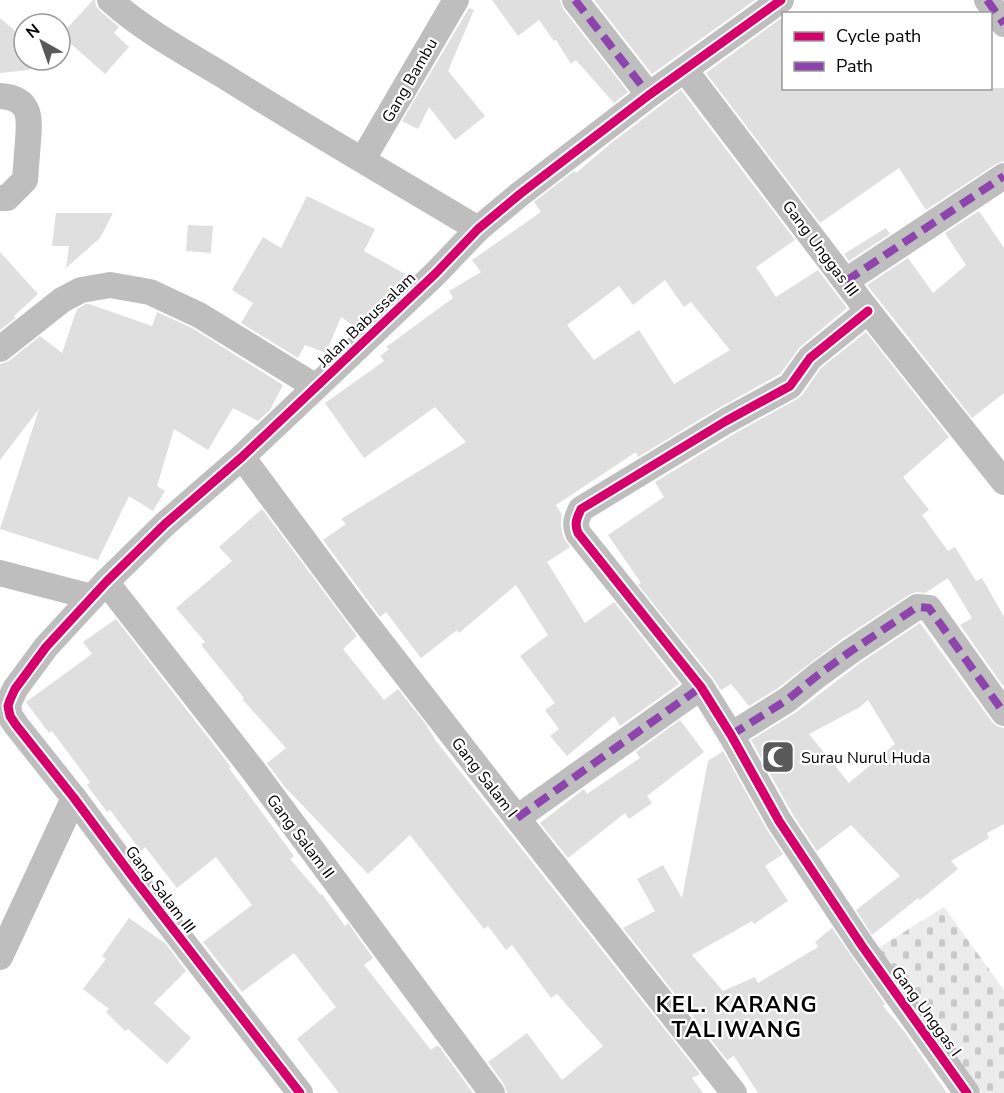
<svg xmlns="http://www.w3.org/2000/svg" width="1004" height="1093" font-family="'Nunito Sans',sans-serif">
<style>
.cemetery{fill:url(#cemetery-stones)}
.building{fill:#dfdfdf;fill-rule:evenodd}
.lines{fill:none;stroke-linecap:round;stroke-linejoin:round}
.street{stroke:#bebebe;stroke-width:26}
.quiet{stroke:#8e44ad;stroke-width:8;stroke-dasharray:15 8;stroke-linecap:butt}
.cycleway-casing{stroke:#fff;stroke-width:13}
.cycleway{stroke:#d6006c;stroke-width:9}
.labels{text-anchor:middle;stroke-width:4.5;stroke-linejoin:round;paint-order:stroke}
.street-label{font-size:16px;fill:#000;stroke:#fff}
.poi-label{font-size:16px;fill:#000;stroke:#fff;text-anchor:start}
.district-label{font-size:22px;font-weight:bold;letter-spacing:1.5px;fill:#000;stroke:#fff}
</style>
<defs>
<pattern id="cemetery-stones" width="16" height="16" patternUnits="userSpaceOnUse" patternTransform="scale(1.5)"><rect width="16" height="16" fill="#ececec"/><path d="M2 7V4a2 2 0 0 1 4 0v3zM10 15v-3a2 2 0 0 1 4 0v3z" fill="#c9c9c9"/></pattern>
</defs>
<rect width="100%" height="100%" fill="#fff"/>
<path class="cemetery" d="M944,907L1004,990V1093H982L875,950Z"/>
<g class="building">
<path d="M93,0H95L96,6L100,11L119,27L114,33L129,47L105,74L61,35Z"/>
<path d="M492,0H560L563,9L628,92L614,103L576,60L571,64L556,40L554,41L539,20L518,36Z"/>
<path d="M594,0H755L652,74Z"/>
<path d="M469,8L474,10L448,71L485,116L455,140L429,107L418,129L402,121Z"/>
<path d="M783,17V88H1004V161L996,164L926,210L899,168L820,223L706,73Z"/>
<path d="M0,18L24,39V60H36L29,70L0,73Z"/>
<path d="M681,90L795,240L756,267L776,297L818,270L847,308L800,347L780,374L719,408L638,457L636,452L556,505L562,515L561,524L562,532L564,538L570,547L547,562L585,623L614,602L679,684L620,726L614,716L567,756L550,736L559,729L545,710L555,703L520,656L548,635L516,585L459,633L457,630L421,658L386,612L380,617L323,540L346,524L341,519L466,442L435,407L364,458L325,403L384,361L380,356L389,349L386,347L453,298L449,291L481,272L472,260L541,212L534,202L574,171L576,173L610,144ZM665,280L684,307L691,302L730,350L674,384L639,330L594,360L567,325L619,286L633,305Z"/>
<path d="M307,196L375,229L364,251L405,274L395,292L357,328L341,317L326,353L305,345L298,358L241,323L253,303L232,290L263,237L281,248Z"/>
<path d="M979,211L1004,248V393L972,418L867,285L908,258L933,293L966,265L945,233Z"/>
<path d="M56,213H113L100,238L66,268L69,246H52Z"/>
<path d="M188,225L213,226L211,253L186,251Z"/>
<path d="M886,228L890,234L849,261L844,254Z"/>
<path d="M0,252L38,294L14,316L16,318L0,330Z"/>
<path d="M86,304H89L152,326L157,312L192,328L283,385L270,410L258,421L233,408L208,450L174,429L157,486L165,491L153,511L129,496L98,560L0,529L39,409L0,460V364L9,361L40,336L62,353L77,309Z"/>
<path d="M866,332L949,437L903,477L929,510L922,515L948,551L955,547L976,581L982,578L1004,617V687L960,625L972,618L948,578L925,593L917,592L909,595L842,639L778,688L749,706L731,684L721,690L713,678L638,585L641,583L608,535L664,497L655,482L734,434L797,399L802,395L821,368Z"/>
<path d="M262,509L357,636L343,649L384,700L398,689L425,723L436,741L700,1074L692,1078L703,1093H507L504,1084L488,1062L527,1033L562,1080L603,1046L557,994L551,998L512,945L506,950L488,926L484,929L410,835L368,874L284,786L267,763L286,748L242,699L244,698L201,645L205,642L176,608L232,561L219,547Z"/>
<path d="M116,619L231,767L229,768L294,856L290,859L321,895L322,894L345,926L348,923L373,958L364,965L431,1050L438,1045L473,1093H339L297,1039L336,1007L294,953L242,992L203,942L252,905L216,857L177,888L145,847L141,851L110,810L107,812L87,785L90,782L52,731L49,733L26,702L92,654L83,642Z"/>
<path d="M920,623L992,722L997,726L1004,728V824L987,833L989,838L951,861L958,869L920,900L918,898L872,935L856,910L900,876L851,825L817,851L792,813L751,740L795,713L860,663ZM868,700L895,744L849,783L809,734L860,707Z"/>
<path d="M680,720L704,752L647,796L652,803L629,819L625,813L568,858L540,823L584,789L587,794L640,758L636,752Z"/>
<path d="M723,751L766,828L783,854L765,866L788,901L754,924L752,921L692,955L723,991L755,977L758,983L818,947L815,942L832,928L885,1004L883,1006L904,1031L947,1093H758L734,1056L727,1060L623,928L655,911L637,879L663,865L682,898L708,761Z"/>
<path d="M129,918L166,944L186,971L154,1003L191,1038L167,1064L128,1029L125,1031L106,1012L109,1009L83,989L106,959L102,956Z"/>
</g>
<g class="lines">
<g class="street">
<path d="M110,0C143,30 186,53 224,76C308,129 393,178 478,229"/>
<path d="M575,0L649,95"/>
<path d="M987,0L1004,24"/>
<path d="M685,70L868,311L1004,482"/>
<path d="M0,96C31,98 30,117 28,141C27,154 26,167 25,180L7,198H0"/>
<path d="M363,159L456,0"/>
<path d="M846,281L1004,176"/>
<path d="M868,311L810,358L790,386L726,421L581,509C577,518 574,523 578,533L701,687L731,735L779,821L862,946L967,1093"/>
<path d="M0,349L62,300L81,290L110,285L150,292L199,315L316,387"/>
<path d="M242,457L358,613L517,818L734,1093"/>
<path d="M0,573L92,597"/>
<path d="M106,582L253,770L492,1093"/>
<path d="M731,735L787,700L818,675L851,651L917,607L929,608L1004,713"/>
<path d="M517,818L701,687"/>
<path d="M0,957L74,798"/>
<path d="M300,1093L132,876L74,798L16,725L10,716L8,706L10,700L15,689L46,647L106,582L165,524L242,457L316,387L436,273L478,229L520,194L649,95L781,0"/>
</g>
<g class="quiet">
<path d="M575,0L649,95"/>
<path d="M987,0L1004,24"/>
<path d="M846,281L1004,176"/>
<path d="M731,735L787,700L818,675L851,651L917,607L929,608L1004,713"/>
<path d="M517,818L701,687"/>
</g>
<g class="cycleway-casing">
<g id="cycleway">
<path d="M868,311L810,358L790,386L726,421L581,509C577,518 574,523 578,533L701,687L731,735L779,821L862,946L967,1093"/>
<path d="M300,1093L132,876L74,798L16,725L10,716L8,706L10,700L15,689L46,647L106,582L165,524L242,457L316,387L436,273L478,229L520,194L649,95L781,0"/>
</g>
</g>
<use href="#cycleway" class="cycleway"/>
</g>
<defs>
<g id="mosque-square" transform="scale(1.725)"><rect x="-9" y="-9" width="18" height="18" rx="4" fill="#595959" stroke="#fff"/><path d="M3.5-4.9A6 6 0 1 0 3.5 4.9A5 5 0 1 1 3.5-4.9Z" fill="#fff"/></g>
</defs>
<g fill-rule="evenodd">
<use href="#mosque-square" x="778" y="757"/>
</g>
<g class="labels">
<g class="street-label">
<text transform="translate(409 80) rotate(-60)" y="6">Gang Bambu</text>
<text transform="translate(821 248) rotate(53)" y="6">Gang Unggas III</text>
<text transform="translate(366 319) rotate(-44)" y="6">Jalan Babussalam</text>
<text transform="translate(485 777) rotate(52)" y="6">Gang Salam I</text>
<text transform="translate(301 836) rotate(53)" y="6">Gang Salam II</text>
<text transform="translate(161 889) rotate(53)" y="6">Gang Salam III</text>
<text transform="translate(927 1011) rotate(54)" y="6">Gang Unggas I</text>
</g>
<g class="poi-label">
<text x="801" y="763">Surau Nurul Huda</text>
</g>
<g class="district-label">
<text x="737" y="1012">KEL. KARANG<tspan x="737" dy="25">TALIWANG</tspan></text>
</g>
</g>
<rect x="782" y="12" width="210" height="78" fill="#ffffff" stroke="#999999" stroke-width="1.5"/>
<rect x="794" y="32" width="30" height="9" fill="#d6006c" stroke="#999999" stroke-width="1.5"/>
<text x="836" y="42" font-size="18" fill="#000000">Cycle path</text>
<rect x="794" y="62" width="30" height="9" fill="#8e44ad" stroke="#999999" stroke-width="1.5"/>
<text x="836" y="72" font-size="18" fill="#000000">Path</text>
<g transform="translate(42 42) rotate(320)"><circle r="28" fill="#ffffff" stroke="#999999" stroke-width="1.5"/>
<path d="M0-4.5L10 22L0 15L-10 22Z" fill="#595959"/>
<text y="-9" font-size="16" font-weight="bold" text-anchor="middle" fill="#000000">N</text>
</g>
</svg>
